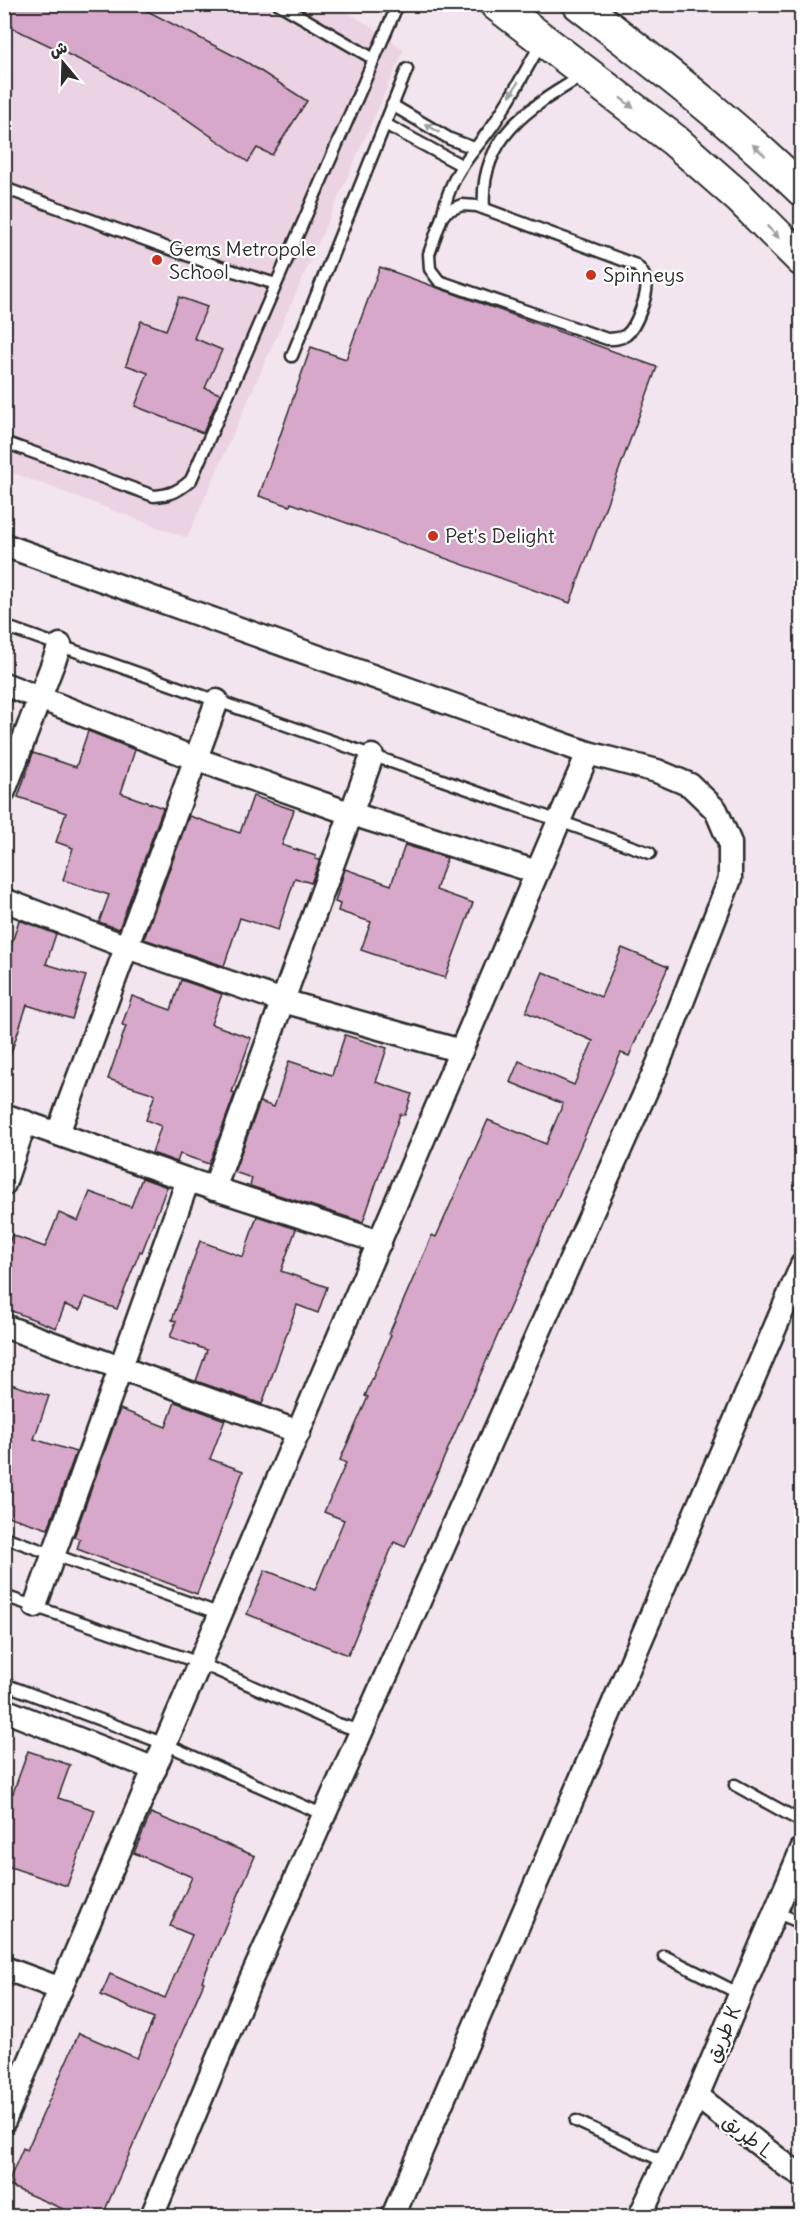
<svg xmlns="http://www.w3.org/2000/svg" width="806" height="2221" font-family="Delius,'Playpen Sans Arabic',sans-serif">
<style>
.built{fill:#ebd3e4}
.building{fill:#d7a8c9;stroke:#2b2b2b;stroke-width:1.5}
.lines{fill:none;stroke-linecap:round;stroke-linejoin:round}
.lane-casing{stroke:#2b2b2b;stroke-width:15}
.street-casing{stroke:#2b2b2b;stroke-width:27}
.secondary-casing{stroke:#2b2b2b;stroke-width:36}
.lane{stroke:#fff;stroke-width:10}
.street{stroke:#fff;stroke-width:22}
.secondary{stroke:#fff;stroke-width:32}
.oneway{fill:#a0a0a0}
.poi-dot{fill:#c8321e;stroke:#fff;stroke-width:2}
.labels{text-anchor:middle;stroke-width:4.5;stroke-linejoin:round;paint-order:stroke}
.poi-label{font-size:20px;fill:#2b2b2b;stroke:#fff;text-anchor:start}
.street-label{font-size:20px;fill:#2b2b2b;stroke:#fff}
</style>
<rect width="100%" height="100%" fill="#f3e5ef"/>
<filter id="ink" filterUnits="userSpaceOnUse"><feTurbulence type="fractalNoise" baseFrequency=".0167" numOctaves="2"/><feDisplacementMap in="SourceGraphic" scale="12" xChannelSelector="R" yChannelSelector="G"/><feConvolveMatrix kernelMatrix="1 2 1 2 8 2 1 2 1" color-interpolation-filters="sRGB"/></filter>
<g filter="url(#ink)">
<path class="built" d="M4,5H335L384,34L404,50L187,538L5,470Z"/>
<g class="building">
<path d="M4,4H134L248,63L307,101L272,155L257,148L248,162L185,118L105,72L4,24Z"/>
<path d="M380,267L657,367L570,603L291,503L290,506L259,496L311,347L346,359Z"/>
<path d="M179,297L207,307L194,338L222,350L205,388L220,394L203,433L135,406L148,373L126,365L141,321L166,330Z"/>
<path d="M88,731L135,750L121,793L163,808L119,929L99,922L109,895L63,880L73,848L56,842L66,813L18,797L33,753L76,767Z"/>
<path d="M253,796L294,810L282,845L316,856L315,859L320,860L311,883L295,878L278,930L240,918L224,966L144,939L189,816L240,833Z"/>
<path d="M405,845L447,858L436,890L473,903L445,978L361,950L371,922L338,911L340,904L335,902L345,869L391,885Z"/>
<path d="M19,920L56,934L46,964L86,976L72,1019L27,1005L9,1059L4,1058V944L11,946Z"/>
<path d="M622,948L668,967L629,1056L621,1053L405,1547L394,1542L348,1655L247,1614L265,1570L315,1590L344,1520L324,1512L346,1463L340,1460L368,1397L365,1396L391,1335L389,1334L432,1235L436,1237L488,1120L546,1144L563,1104L510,1082L519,1061L574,1085L593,1041L526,1012L543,972L601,997Z"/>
<path d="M181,980L222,994L211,1024L251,1038L232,1092L235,1093L209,1164L180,1154L177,1162L152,1153L161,1126L146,1120L155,1094L108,1079L126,1026L122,1025L132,996L171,1010Z"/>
<path d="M345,1035L387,1048L376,1082L412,1094L405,1115L400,1114L363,1222L250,1186L252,1178L234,1172L260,1102L274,1107L289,1061L332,1075Z"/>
<path d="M142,1178L167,1187L142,1252L140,1251L117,1309L85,1297L80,1310L65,1305L56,1328L4,1308V1256L12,1235L45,1247L59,1213L78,1221L90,1192L131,1207Z"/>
<path d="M257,1216L296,1229L281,1271L327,1287L318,1313L297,1305L262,1404L196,1381L207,1350L170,1337L176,1321L172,1320L200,1241L243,1257Z"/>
<path d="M4,1382L49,1396L34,1439L76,1452L48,1529L4,1515Z"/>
<path d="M175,1402L225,1420L210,1459L243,1471L197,1594L77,1549L80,1539L74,1537L120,1409L166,1427Z"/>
<path d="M28,1751L70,1765L58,1798L95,1810L67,1886L4,1865V1790L13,1793Z"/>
<path d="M151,1813L255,1856L202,1981L204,1982L102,2217H60L63,2209L7,2185L23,2148L27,2150L79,2033L137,2058L154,2018L101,1995L110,1974L165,1998L192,1935L170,1926L192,1877L134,1853Z"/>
</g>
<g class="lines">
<g class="lane-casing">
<g id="lane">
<path d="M279,4L374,59"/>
<path d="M392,105L450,139L474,148"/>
<path d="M385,124L461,165"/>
<path d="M4,188L214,265L276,284"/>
<path d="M462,205L477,206L636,265C641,270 645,275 646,281C649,293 636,328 626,335C620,339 614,339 607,339L439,281L430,269L429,254L442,217L447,211Z"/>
<path d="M484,208C479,138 529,108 582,76"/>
<path d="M442,217C452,170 467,161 493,125C511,99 526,69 542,42"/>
<path d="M292,356L407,69"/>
<path d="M4,442L154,496C170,495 179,491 191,480L398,4"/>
<path d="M4,626L650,853"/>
<path d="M4,1537L221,1614"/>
<path d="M4,1596L200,1663L338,1724L361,1731"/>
<path d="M4,1684L165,1744L324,1815"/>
<path d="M735,1785L802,1822"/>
<path d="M775,1912L802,1923"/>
<path d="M664,1956L740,1994"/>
<path d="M576,2121L665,2162"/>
</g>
</g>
<g class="street-casing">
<g id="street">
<path d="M4,545L588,753L657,771L690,785L716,810L730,843V879L658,1064L248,1986L152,2216"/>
<path d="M4,684L196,759L352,814L537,872"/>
<path d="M4,791L60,645"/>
<path d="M4,900L127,947L283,1001L461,1051"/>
<path d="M4,1115L188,1180L380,1242"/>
<path d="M58,1133L217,701"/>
<path d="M4,1184L25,1122"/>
<path d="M214,1189L372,756"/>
<path d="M4,1326L299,1432"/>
<path d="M35,1606L188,1180"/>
<path d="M4,1710L155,1769"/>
<path d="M4,1968L61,1989"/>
<path d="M697,2096L787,2166L802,2175"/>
<path d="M4,2121L588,753"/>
<path d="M393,2216L802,1265"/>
<path d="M640,2216L697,2096L802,1849"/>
</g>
</g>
<g class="secondary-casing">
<g id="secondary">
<path d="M496,4L674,140L740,198L802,260"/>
<path d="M579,4C656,64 732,122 802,190"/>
</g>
</g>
<use href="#lane" class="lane"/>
<use href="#street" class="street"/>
<use href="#secondary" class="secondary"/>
</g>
<defs><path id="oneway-solid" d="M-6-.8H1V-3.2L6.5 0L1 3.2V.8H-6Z" transform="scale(1.5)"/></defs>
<g class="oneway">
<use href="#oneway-solid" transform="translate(514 89) rotate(121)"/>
<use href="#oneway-solid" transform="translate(627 103) rotate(38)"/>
<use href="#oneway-solid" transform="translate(432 128) rotate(-149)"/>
<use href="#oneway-solid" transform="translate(759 150) rotate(-138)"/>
<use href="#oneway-solid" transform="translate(773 232) rotate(45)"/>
</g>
</g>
<g class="poi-dot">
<circle cx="157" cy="260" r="6"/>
<circle cx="591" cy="275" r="6"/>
<circle cx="433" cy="536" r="6"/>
</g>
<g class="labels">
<g class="poi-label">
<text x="169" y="256">Gems Metropole<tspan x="169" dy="23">School</tspan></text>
<text x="603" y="282">Spinneys</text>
<text x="445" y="543">Pet's Delight</text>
</g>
<g class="street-label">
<text transform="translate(723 2034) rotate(-67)" y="7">طريق K</text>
<text transform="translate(748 2136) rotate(38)" y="7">طريق L</text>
</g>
</g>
<rect width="806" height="2221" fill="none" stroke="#fff" stroke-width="24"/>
<rect x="12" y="12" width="782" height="2197" fill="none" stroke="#2b2b2b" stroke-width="2" filter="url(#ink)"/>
<g transform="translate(63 63) rotate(341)" stroke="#ffffff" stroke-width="4.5" paint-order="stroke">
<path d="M0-4.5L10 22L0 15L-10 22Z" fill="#2b2b2b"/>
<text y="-9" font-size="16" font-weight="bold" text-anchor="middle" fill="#2b2b2b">ش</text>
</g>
</svg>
